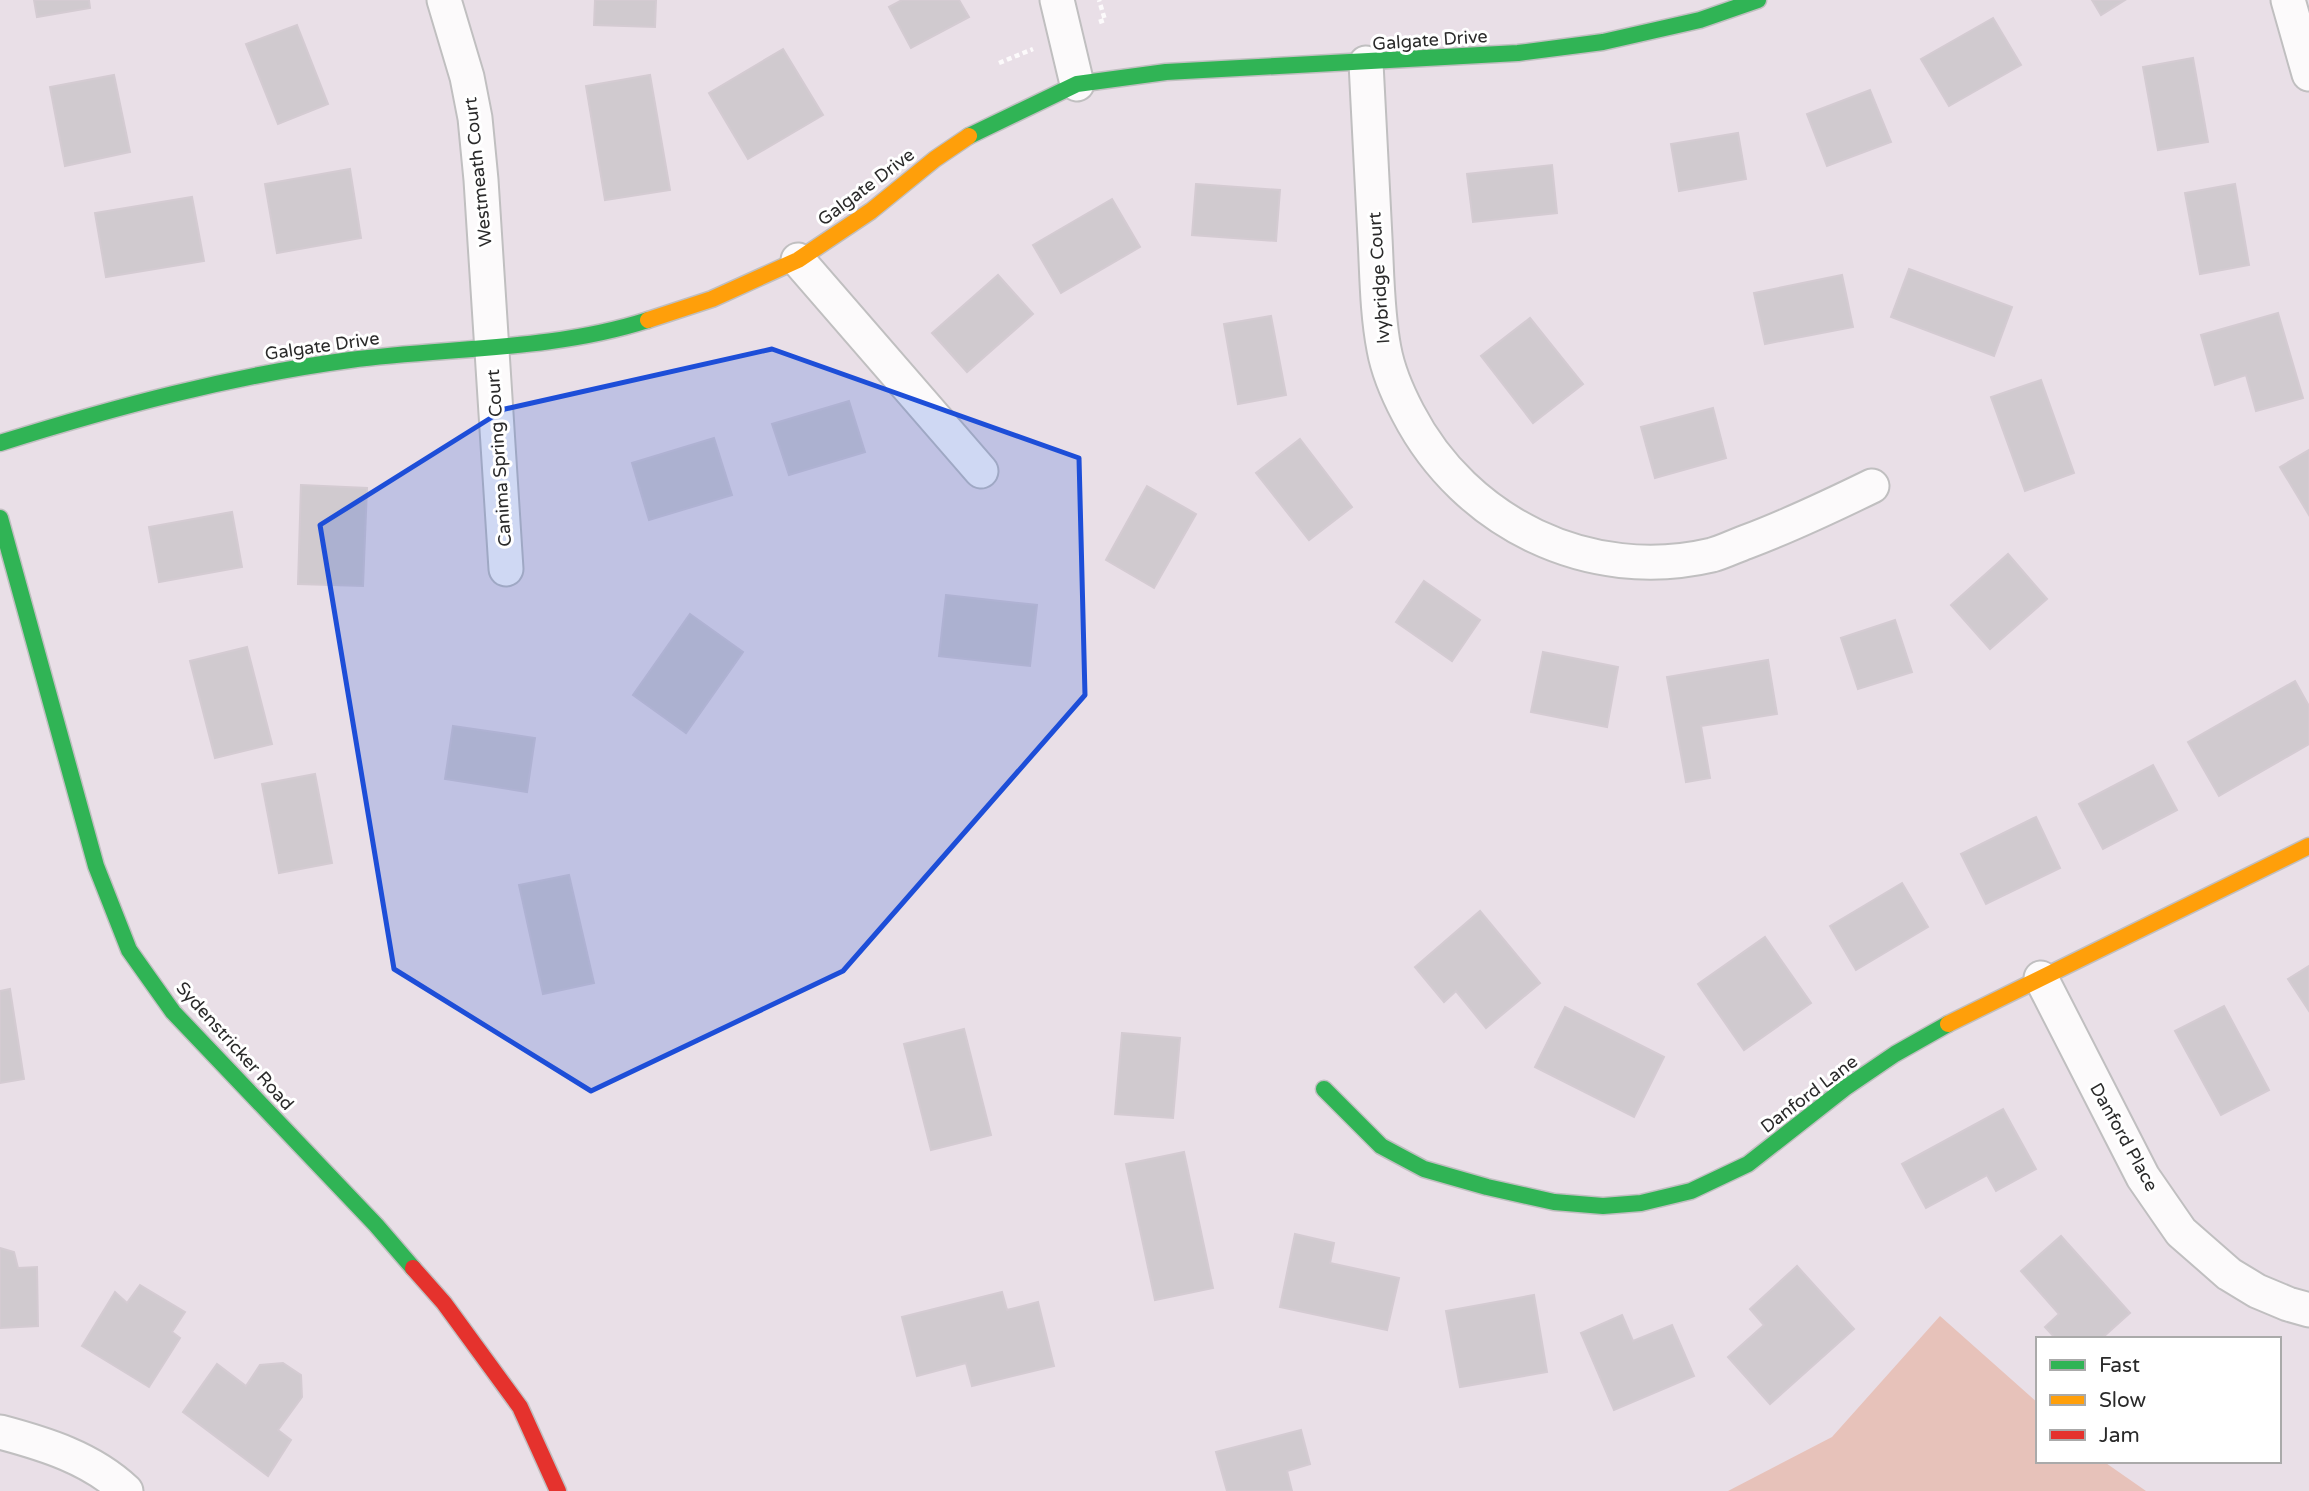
<svg xmlns="http://www.w3.org/2000/svg" width="2309" height="1491" font-family="'Varela Round',sans-serif">
<style>
.green{fill:#e7c2ba}
.building{fill:#d0cacf;stroke:#d4cbd2;stroke-width:2}
.lines{fill:none;stroke-linecap:round;stroke-linejoin:round}
.street-casing{stroke:#c0bfc0;stroke-width:37}
.fast-casing{stroke:#c0bfc0;stroke-width:19}
.slow-casing{stroke:#c0bfc0;stroke-width:19}
.jam-casing{stroke:#c0bfc0;stroke-width:19}
.path{stroke:#fcfafb;stroke-width:4.5;stroke-dasharray:5 3.5;stroke-linecap:butt}
.street{stroke:#fcfafb;stroke-width:33}
.fast{stroke:#30b455;stroke-width:16}
.slow{stroke:#ff9f0a;stroke-width:16}
.jam{stroke:#e5322d;stroke-width:16}
.marked{fill:#1d4ed8;fill-opacity:0.2;stroke:#1d4ed8;stroke-width:5;stroke-linejoin:round}
.labels{text-anchor:middle;stroke-width:6;stroke-linejoin:round;paint-order:stroke}
.street-label{font-size:18px;fill:#2a2a2a;stroke:#fff}
</style>
<rect width="100%" height="100%" fill="#e9dfe7"/>
<path class="green" d="M1940,1316L2038,1403V1461H2103L2146,1491H1728L1832,1437Z"/>
<g class="building">
<path d="M34,0H89L90,8L37,17Z"/>
<path d="M595,0H656L655,27L594,25Z"/>
<path d="M902,0H959L969,17L911,48L889,7Z"/>
<path d="M2092,0H2125L2101,15Z"/>
<path d="M1993,18L2021,65L1949,106L1921,59Z"/>
<path d="M297,25L328,104L278,124L246,44Z"/>
<path d="M783,49L823,115L748,159L709,93Z"/>
<path d="M2193,58L2208,142L2158,150L2143,67Z"/>
<path d="M114,75L130,152L65,166L50,87Z"/>
<path d="M650,75L670,190L605,200L586,86Z"/>
<path d="M1870,90L1891,142L1827,166L1807,114Z"/>
<path d="M1738,133L1746,179L1679,191L1671,144Z"/>
<path d="M1552,165L1557,213L1473,222L1467,174Z"/>
<path d="M350,169L361,238L277,253L265,184Z"/>
<path d="M1196,184L1280,190L1276,241L1192,235Z"/>
<path d="M2235,184L2249,265L2200,274L2185,193Z"/>
<path d="M192,197L204,261L106,277L95,213Z"/>
<path d="M1112,199L1140,247L1061,293L1033,245Z"/>
<path d="M1909,269L2012,307L1994,356L1891,317Z"/>
<path d="M998,275L1033,314L967,372L932,333Z"/>
<path d="M1842,275L1853,327L1765,344L1754,293Z"/>
<path d="M2278,313L2303,398L2256,411L2246,375L2215,385L2201,335Z"/>
<path d="M1271,316L1286,395L1238,404L1224,324Z"/>
<path d="M1530,318L1583,384L1533,423L1481,356Z"/>
<path d="M2041,380L2074,473L2025,491L1991,397Z"/>
<path d="M849,401L865,452L789,475L772,424Z"/>
<path d="M1713,408L1726,458L1655,478L1641,427Z"/>
<path d="M714,438L732,495L649,520L632,463Z"/>
<path d="M1300,439L1352,507L1309,540L1256,473Z"/>
<path d="M2309,450V515L2280,467Z"/>
<path d="M301,485L367,488L363,586L298,584Z"/>
<path d="M1147,486L1196,514L1154,588L1106,560Z"/>
<path d="M232,512L242,567L159,582L149,527Z"/>
<path d="M2008,554L2047,599L1990,649L1951,605Z"/>
<path d="M1424,581L1480,620L1452,661L1396,622Z"/>
<path d="M946,595L1037,605L1030,666L939,656Z"/>
<path d="M690,614L743,652L686,733L633,695Z"/>
<path d="M1895,620L1912,672L1858,689L1841,638Z"/>
<path d="M247,647L272,744L215,758L190,661Z"/>
<path d="M1543,652L1618,667L1607,727L1531,712Z"/>
<path d="M1768,660L1777,714L1701,726L1710,778L1686,782L1667,677Z"/>
<path d="M2295,681L2309,706V744L2219,796L2188,742Z"/>
<path d="M453,726L535,738L527,792L445,779Z"/>
<path d="M2153,765L2177,810L2103,849L2079,804Z"/>
<path d="M315,774L332,863L279,873L262,784Z"/>
<path d="M2036,817L2060,868L1986,904L1961,854Z"/>
<path d="M569,875L594,983L543,994L519,885Z"/>
<path d="M1902,883L1928,927L1856,970L1830,926Z"/>
<path d="M1480,911L1540,983L1486,1028L1456,991L1444,1002L1415,967Z"/>
<path d="M1765,937L1811,1003L1744,1050L1698,984Z"/>
<path d="M2309,966V1011L2288,979Z"/>
<path d="M10,989L24,1079L0,1083V991Z"/>
<path d="M2224,1006L2269,1090L2221,1115L2175,1031Z"/>
<path d="M1565,1007L1664,1057L1634,1117L1535,1067Z"/>
<path d="M964,1029L991,1135L931,1150L904,1044Z"/>
<path d="M1122,1033L1180,1038L1173,1118L1115,1114Z"/>
<path d="M2003,1109L2036,1169L1996,1191L1987,1175L1926,1208L1902,1164Z"/>
<path d="M1184,1152L1213,1288L1155,1300L1126,1164Z"/>
<path d="M1295,1234L1334,1243L1330,1263L1399,1278L1387,1330L1280,1307Z"/>
<path d="M2061,1236L2130,1313L2101,1339H2056L2045,1327L2059,1314L2021,1271Z"/>
<path d="M0,1248L14,1252L18,1268L37,1267L38,1326L0,1328Z"/>
<path d="M1797,1266L1854,1329L1770,1404L1728,1357L1764,1325L1750,1309Z"/>
<path d="M140,1285L185,1312L172,1332L180,1338L149,1387L82,1346L115,1292L127,1303Z"/>
<path d="M1002,1292L1007,1310L1038,1302L1054,1366L972,1386L966,1363L917,1376L902,1317Z"/>
<path d="M1534,1295L1547,1372L1460,1387L1446,1311Z"/>
<path d="M1622,1315L1633,1341L1672,1325L1694,1376L1614,1410L1581,1333Z"/>
<path d="M283,1363L301,1375L302,1397L278,1430L291,1440L268,1476L183,1412L217,1364L246,1386L260,1365Z"/>
<path d="M1301,1430L1310,1464L1287,1471L1292,1491H1227L1216,1452Z"/>
</g>
<g class="lines">
<g class="street-casing">
<g id="street">
<path d="M444,0L467,77L475,118L481,180L506,569"/>
<path d="M1057,0L1077,84"/>
<path d="M2288,0L2309,74"/>
<path d="M1366,63C1369,121 1372,180 1375,238C1377,275 1377,313 1384,349C1388,371 1398,394 1408,413C1465,523 1589,584 1712,555C1723,552 1735,546 1746,542C1789,526 1831,506 1872,486"/>
<path d="M798,260L981,471"/>
<path d="M2041,978L2143,1177L2181,1232L2229,1274L2257,1291L2288,1304L2309,1310"/>
<path d="M0,1432C45,1444 91,1458 126,1491"/>
</g>
</g>
<g class="fast-casing">
<g id="fast">
<path d="M969,136L1077,84L1166,72L1518,53L1603,42L1700,20L1758,0"/>
<path d="M0,443C115,407 230,376 350,360C449,347 552,351 648,320"/>
<path d="M0,518L96,866L129,950L173,1012L376,1225L413,1268"/>
<path d="M1324,1089L1381,1146L1424,1169L1487,1187L1554,1202L1603,1206L1641,1203L1691,1191L1748,1164L1845,1088L1895,1054L1948,1024"/>
</g>
</g>
<g class="slow-casing">
<g id="slow">
<path d="M648,320L712,299L798,260L871,211L935,159L969,136"/>
<path d="M1948,1024L2309,846"/>
</g>
</g>
<g class="jam-casing">
<path id="jam" d="M413,1268L444,1303L520,1407L558,1491"/>
</g>
<g class="path">
<path d="M1099,22L1105,20L1099,0"/>
<path d="M999,63L1033,49"/>
</g>
<use href="#street" class="street"/>
<use href="#fast" class="fast"/>
<use href="#slow" class="slow"/>
<use href="#jam" class="jam"/>
</g>
<path class="marked" d="M772,349L1079,458L1085,695L843,971L591,1091L394,969L320,525L505,409Z"/>
<g class="labels">
<g class="street-label">
<text transform="translate(1430 40) rotate(-4)" y="6">Galgate Drive</text>
<text transform="translate(478 172) rotate(-96)" y="6">Westmeath Court</text>
<text transform="translate(866 187) rotate(-37)" y="6">Galgate Drive</text>
<text transform="translate(1379 278) rotate(-94)" y="6">Ivybridge Court</text>
<text transform="translate(322 346) rotate(-8)" y="6">Galgate Drive</text>
<text transform="translate(499 458) rotate(-94)" y="6">Canima Spring Court</text>
<text transform="translate(235 1046) rotate(48)" y="6">Sydenstricker Road</text>
<text transform="translate(1809 1094) rotate(-37)" y="6">Danford Lane</text>
<text transform="translate(2124 1137) rotate(61)" y="6">Danford Place</text>
</g>
</g>
<rect x="2036" y="1337" width="245" height="126" fill="#ffffff" stroke="#aaaaaa" stroke-width="2"/>
<rect x="2050" y="1360" width="35" height="10" fill="#30b455" stroke="#aaaaaa" stroke-width="2"/>
<text x="2099" y="1372" font-size="21" fill="#2a2a2a">Fast</text>
<rect x="2050" y="1395" width="35" height="10" fill="#ff9f0a" stroke="#aaaaaa" stroke-width="2"/>
<text x="2099" y="1407" font-size="21" fill="#2a2a2a">Slow</text>
<rect x="2050" y="1430" width="35" height="10" fill="#e5322d" stroke="#aaaaaa" stroke-width="2"/>
<text x="2099" y="1442" font-size="21" fill="#2a2a2a">Jam</text>
</svg>
